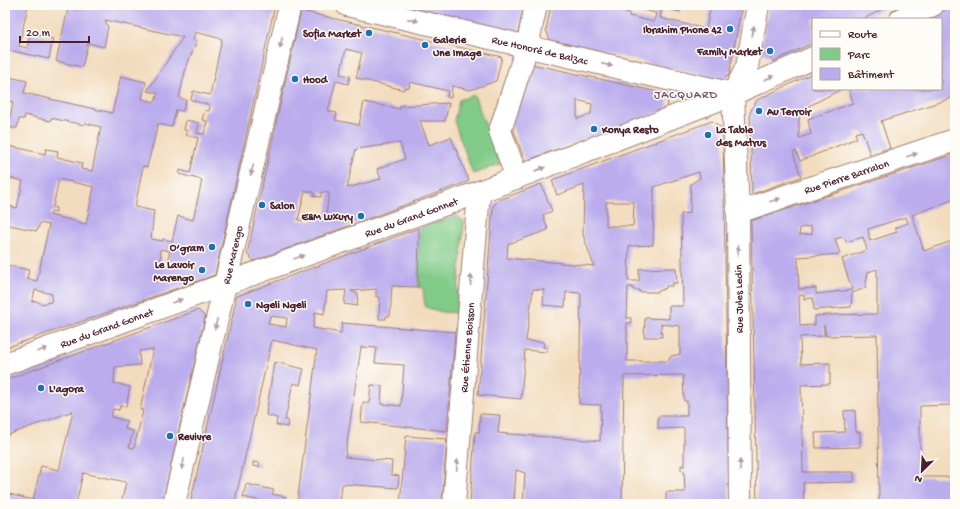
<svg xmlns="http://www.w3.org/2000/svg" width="960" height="509" font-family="'Gochi Hand',sans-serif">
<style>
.green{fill:#81cb88;stroke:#66755a}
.building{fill:#baaced;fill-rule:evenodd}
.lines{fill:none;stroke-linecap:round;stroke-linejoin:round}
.minor-casing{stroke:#9e7e74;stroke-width:24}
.minor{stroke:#fff;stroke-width:22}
.oneway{fill:#ae9aa0}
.poi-dot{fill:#1f6fb2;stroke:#fdfcf7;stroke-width:1.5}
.labels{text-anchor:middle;stroke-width:3;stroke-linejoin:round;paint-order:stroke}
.poi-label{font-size:11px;font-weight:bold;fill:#4a1f2b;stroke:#fdfcf7;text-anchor:start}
.street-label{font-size:11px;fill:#4a1f2b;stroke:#fdfcf7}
.neighbourhood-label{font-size:12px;letter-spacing:1px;fill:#71506f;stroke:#fdfcf7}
</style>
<rect width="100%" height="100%" fill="#fdfcf7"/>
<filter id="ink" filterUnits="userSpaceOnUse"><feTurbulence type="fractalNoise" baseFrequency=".025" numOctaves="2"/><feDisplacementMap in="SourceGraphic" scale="8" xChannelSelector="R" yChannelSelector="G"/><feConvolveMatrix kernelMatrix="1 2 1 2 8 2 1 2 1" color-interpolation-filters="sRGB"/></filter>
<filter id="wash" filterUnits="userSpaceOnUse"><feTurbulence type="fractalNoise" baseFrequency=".012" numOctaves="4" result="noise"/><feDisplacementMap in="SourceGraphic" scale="16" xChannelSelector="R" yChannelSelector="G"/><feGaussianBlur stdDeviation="0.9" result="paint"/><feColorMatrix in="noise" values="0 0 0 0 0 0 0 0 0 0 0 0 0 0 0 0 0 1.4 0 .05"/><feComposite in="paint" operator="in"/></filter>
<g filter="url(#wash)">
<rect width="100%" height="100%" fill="#f3dcbe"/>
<g class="green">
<path d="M474,95L500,164L473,174L454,121L459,100Z"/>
<path d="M456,216L464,221L456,313L442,312L425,307L423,288L418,287L419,228Z"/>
</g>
<g id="blocks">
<g class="building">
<path d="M5,5H28L19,46L27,48L30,33L53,39L49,59L8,50L5,63Z"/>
<path d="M76,5H275L215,275L5,348V265L29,270L27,279L37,281L49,225L40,223L37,231L5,224V205L17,208L23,181L5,177V150L9,146L45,154L46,149L58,151L57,157L82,163L81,169L92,171L101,127L85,123L84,125L51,118L50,121L25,115L24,119H19L17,128H7L5,134V117L10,118L13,102L5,101V78L9,77L27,81L24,93L112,113L121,76L146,82L142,99L155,102L158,93L147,91L183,37L105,20L108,27L104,47L88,43L82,67L56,61L68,9L75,10ZM195,32L222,39L210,95L193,91L191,100L210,105L209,111L206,110L204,113L202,120L207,121L204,134L197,133L199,123L186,120L184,130L188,131L186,135L198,138L190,173L180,170L179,174L202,180L193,220L178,216L172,241L163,239V241L151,239L154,211L135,207L143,166L147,167L158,124L172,127L176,110L183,111L186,100L179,98L186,67L197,41L193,40ZM59,179L94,187L86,224L50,215L52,211L56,212V208L53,207ZM160,249L170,251L168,259L170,265L162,268ZM35,290L52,294L51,302L41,304L37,301L32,302Z"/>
<path d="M399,5H524L518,33Z"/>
<path d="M551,5H621L620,11L630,13L629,16L654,22L656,13L622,5H681L680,12L662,8L660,18L706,29L711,5H742L729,75L722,80L550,40L546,30Z"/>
<path d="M769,5H892L863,19H813V43L774,61L761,51Z"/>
<path d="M955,5V106L952,98L881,121L890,148L870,154L862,131L855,133L857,138L800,161L796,151L793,152L801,177L752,194L750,112L757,100L813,73V89H842L799,111V138L811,134L808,119L853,103L849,89H941V19H925Z"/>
<path d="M301,11L502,57L496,81L470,90L452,86L451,98L447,97L448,91L410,82L409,88L404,87V90L356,78L362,53L346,49L340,74L350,76L348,84L336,81L328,111L337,113L335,120L359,125L364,102L400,109V106L449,103L445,121H420L429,145L451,137L469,181L254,261L247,254ZM400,143L405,159L377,169L381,179L347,188L356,149ZM305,191L314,192V196L321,197V192L329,193L326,215L310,221L298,220Z"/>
<path d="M532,64L667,94L668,109L525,161L511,123ZM577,100L592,104L591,114L577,119Z"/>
<path d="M712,121L723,129L729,504L666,503V492H685L684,470L681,471V465L684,466V428L658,429V416H687V401H684L683,375L624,376L622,504L523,503L525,473L516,470L514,504H470L475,432H479L480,414L500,415L498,433L600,441L601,405L579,404L581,293L566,292L565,307L543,305L544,290L533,289L526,341L544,342L543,347L547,348V352L525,350L521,399L478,395L493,206L499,200L541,184L552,211L543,215L548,230L508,244L507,258L594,266L583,235L584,185L557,195L552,180ZM699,172L700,178L691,184L690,213L681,214L683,306H669V319L645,318L644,337H662L661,324L680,326V354L671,356L668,361H627V323H631V318H627L628,287H633V290H639V292H657L666,288V286H672V283H677L676,268L639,269V281H628L629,246L653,245L654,187ZM606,202H634L633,226H606Z"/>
<path d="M955,154V199L912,215L924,251L955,240V405L920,406V477H955V504H879L877,335L826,336L824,325V336L800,337L801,364L830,363V384L801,385L803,472H854V482L803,483L804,504H757L751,221ZM906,217L908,223L895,228L897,232L870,241L868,229ZM811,226L812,234L799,235L800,228ZM844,237L846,242L863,237L867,250L842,259L852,290L816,294V288L799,289L798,257L840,254L835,239ZM877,269V314L826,315L815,316V325L800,326L799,295H804V299L813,298L814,310L851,307L852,293L865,288L868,272Z"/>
<path d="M419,228L418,287L392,286L390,316H386V319H379L380,297H376V289L351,291L358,294L357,306L344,304L346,290L327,291L324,314L315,312L313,328L341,333L342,323L455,332L447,431L361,422L363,402L369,403L371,385L382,386L381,404L401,406L404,365L375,363L377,348L361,347L345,457L392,461L391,475L399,476L398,488L342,484L340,504H297L317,350L272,340L236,496L235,502L242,504H190L237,296ZM270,316L287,318L286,327L268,324Z"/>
<path d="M198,310L205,317L162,504H121L126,482L83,473L76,504H5V493L33,500L41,466L59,470L73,411L5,436V380ZM153,349L140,410H143L134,448L129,447L133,431L125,429L127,421L111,417L113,409L119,410L120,406L126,407L130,387L114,383L115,367L140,365L139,351Z"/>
<path d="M274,362L304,369L300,385L293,383L285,420H288L287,427L276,425L277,418L266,415Z"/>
<path d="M855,410L856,432H860V447L816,448L815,433L845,432L844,411Z"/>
<path d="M406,436L447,439L442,504H400Z"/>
<path d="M253,462L260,463L259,467L253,466Z"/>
<path d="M246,484L274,490L272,494L286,497L285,504H274L243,497Z"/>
</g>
</g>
</g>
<g filter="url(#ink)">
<use href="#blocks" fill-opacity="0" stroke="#9e7e74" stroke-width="1"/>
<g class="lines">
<g class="minor-casing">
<g id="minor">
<path id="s1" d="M347,5L733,94"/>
<path d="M901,19L933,5"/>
<path d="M517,178L500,131L527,47L536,5"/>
<path id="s2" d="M738,212L955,140"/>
<path id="s3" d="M5,364L479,192L733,94L813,58"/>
<path id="s4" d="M174,504L290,5"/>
<path id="s5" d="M454,504L479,192"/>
<path d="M740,504L738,212L733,94L747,67L758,5"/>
</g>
</g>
<use href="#minor" class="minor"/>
</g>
<defs><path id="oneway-solid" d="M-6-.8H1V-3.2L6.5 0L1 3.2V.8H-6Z"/></defs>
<g class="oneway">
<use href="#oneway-solid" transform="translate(413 20) rotate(13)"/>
<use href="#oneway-solid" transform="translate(753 31) rotate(-79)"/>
<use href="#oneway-solid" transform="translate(281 43) rotate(103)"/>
<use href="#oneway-solid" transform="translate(607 65) rotate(13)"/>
<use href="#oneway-solid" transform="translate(769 78) rotate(-24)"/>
<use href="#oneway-solid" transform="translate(912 155) rotate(-18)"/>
<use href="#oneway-solid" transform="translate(540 169) rotate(-21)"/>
<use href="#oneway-solid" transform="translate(252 170) rotate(103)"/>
<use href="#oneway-solid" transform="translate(775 200) rotate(-18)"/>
<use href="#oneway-solid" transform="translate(738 251) rotate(-91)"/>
<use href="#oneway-solid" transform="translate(299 257) rotate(-20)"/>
<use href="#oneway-solid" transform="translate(471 280) rotate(-85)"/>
<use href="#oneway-solid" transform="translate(177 301) rotate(-20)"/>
<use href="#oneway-solid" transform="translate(216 324) rotate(103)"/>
<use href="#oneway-solid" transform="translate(42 350) rotate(-20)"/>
<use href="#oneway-solid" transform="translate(183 464) rotate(103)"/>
<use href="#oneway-solid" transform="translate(457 465) rotate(-86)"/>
<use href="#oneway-solid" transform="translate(740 465) rotate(-91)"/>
</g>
</g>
<g class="poi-dot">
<circle cx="730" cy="29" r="4"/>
<circle cx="369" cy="33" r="4"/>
<circle cx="425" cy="45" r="4"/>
<circle cx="770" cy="51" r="4"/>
<circle cx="295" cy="79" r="4"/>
<circle cx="759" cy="111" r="4"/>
<circle cx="594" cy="129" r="4"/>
<circle cx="708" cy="135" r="4"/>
<circle cx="262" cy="205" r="4"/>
<circle cx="361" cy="216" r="4"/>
<circle cx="212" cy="247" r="4"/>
<circle cx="202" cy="270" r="4"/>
<circle cx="248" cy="304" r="4"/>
<circle cx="41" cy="388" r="4"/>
<circle cx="170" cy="436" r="4"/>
</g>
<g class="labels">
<g class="poi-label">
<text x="722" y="33" text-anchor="end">Ibrahim Phone 42</text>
<text x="361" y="37" text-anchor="end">Sofia Market</text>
<text x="433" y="43">Galerie<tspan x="433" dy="13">Une Image</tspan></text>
<text x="762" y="55" text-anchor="end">Family Market</text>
<text x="303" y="83">Hood</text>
<text x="767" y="115">Au Terroir</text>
<text x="602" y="133">Konya Resto</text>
<text x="716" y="133">La Table<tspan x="716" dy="13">des Matrus</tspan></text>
<text x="270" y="209">Salon</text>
<text x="353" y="220" text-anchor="end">E&amp;M Luxury</text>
<text x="204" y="251" text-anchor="end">O’gram</text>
<text x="194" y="268" text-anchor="end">Le Lavoir<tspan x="194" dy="13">Marengo</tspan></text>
<text x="256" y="308">Ngeli Ngeli</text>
<text x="49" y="392">L'agora</text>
<text x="178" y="440">Revivre</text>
</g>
<g class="street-label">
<text dy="4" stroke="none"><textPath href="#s1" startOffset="198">Rue Honoré de Balzac</textPath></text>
<text dy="4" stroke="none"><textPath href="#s2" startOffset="114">Rue Pierre Barralon</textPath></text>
<text dy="4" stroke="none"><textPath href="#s3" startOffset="432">Rue du Grand Gonnet</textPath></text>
<text dy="4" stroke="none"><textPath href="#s4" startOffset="256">Rue Marengo</textPath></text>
<text transform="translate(738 299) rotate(-91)" y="4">Rue Jules Ledin</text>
<text dy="4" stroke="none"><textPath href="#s3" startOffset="108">Rue du Grand Gonnet</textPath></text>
<text dy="4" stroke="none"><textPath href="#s5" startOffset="157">Rue Étienne Boisson</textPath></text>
</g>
<g class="neighbourhood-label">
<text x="686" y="98">JACQUARD</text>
</g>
</g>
<rect width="960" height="509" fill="none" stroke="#fdfcf7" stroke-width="20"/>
<rect x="812" y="18" width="130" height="72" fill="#fdfcf7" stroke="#b5a4a5"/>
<rect x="820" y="31" width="20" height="6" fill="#ffffff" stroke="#b5a4a5"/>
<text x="848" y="38" font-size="12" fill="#4a1f2b">Route</text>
<rect x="820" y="48" width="20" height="12" fill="#81cb88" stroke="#b5a4a5"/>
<text x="848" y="58" font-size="12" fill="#4a1f2b">Parc</text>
<rect x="820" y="68" width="20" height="12" fill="#baaced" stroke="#b5a4a5"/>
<text x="848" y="78" font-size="12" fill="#4a1f2b">Bâtiment</text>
<g transform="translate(922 471) rotate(204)" stroke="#fdfcf7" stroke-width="3" paint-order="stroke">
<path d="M0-3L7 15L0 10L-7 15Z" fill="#4a1f2b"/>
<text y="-6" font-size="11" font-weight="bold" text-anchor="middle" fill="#4a1f2b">N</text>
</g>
<path d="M20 36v6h69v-6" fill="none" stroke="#4a1f2b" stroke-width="2"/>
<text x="26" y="36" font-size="12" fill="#4a1f2b" stroke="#fdfcf7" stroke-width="3" paint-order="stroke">20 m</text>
</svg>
